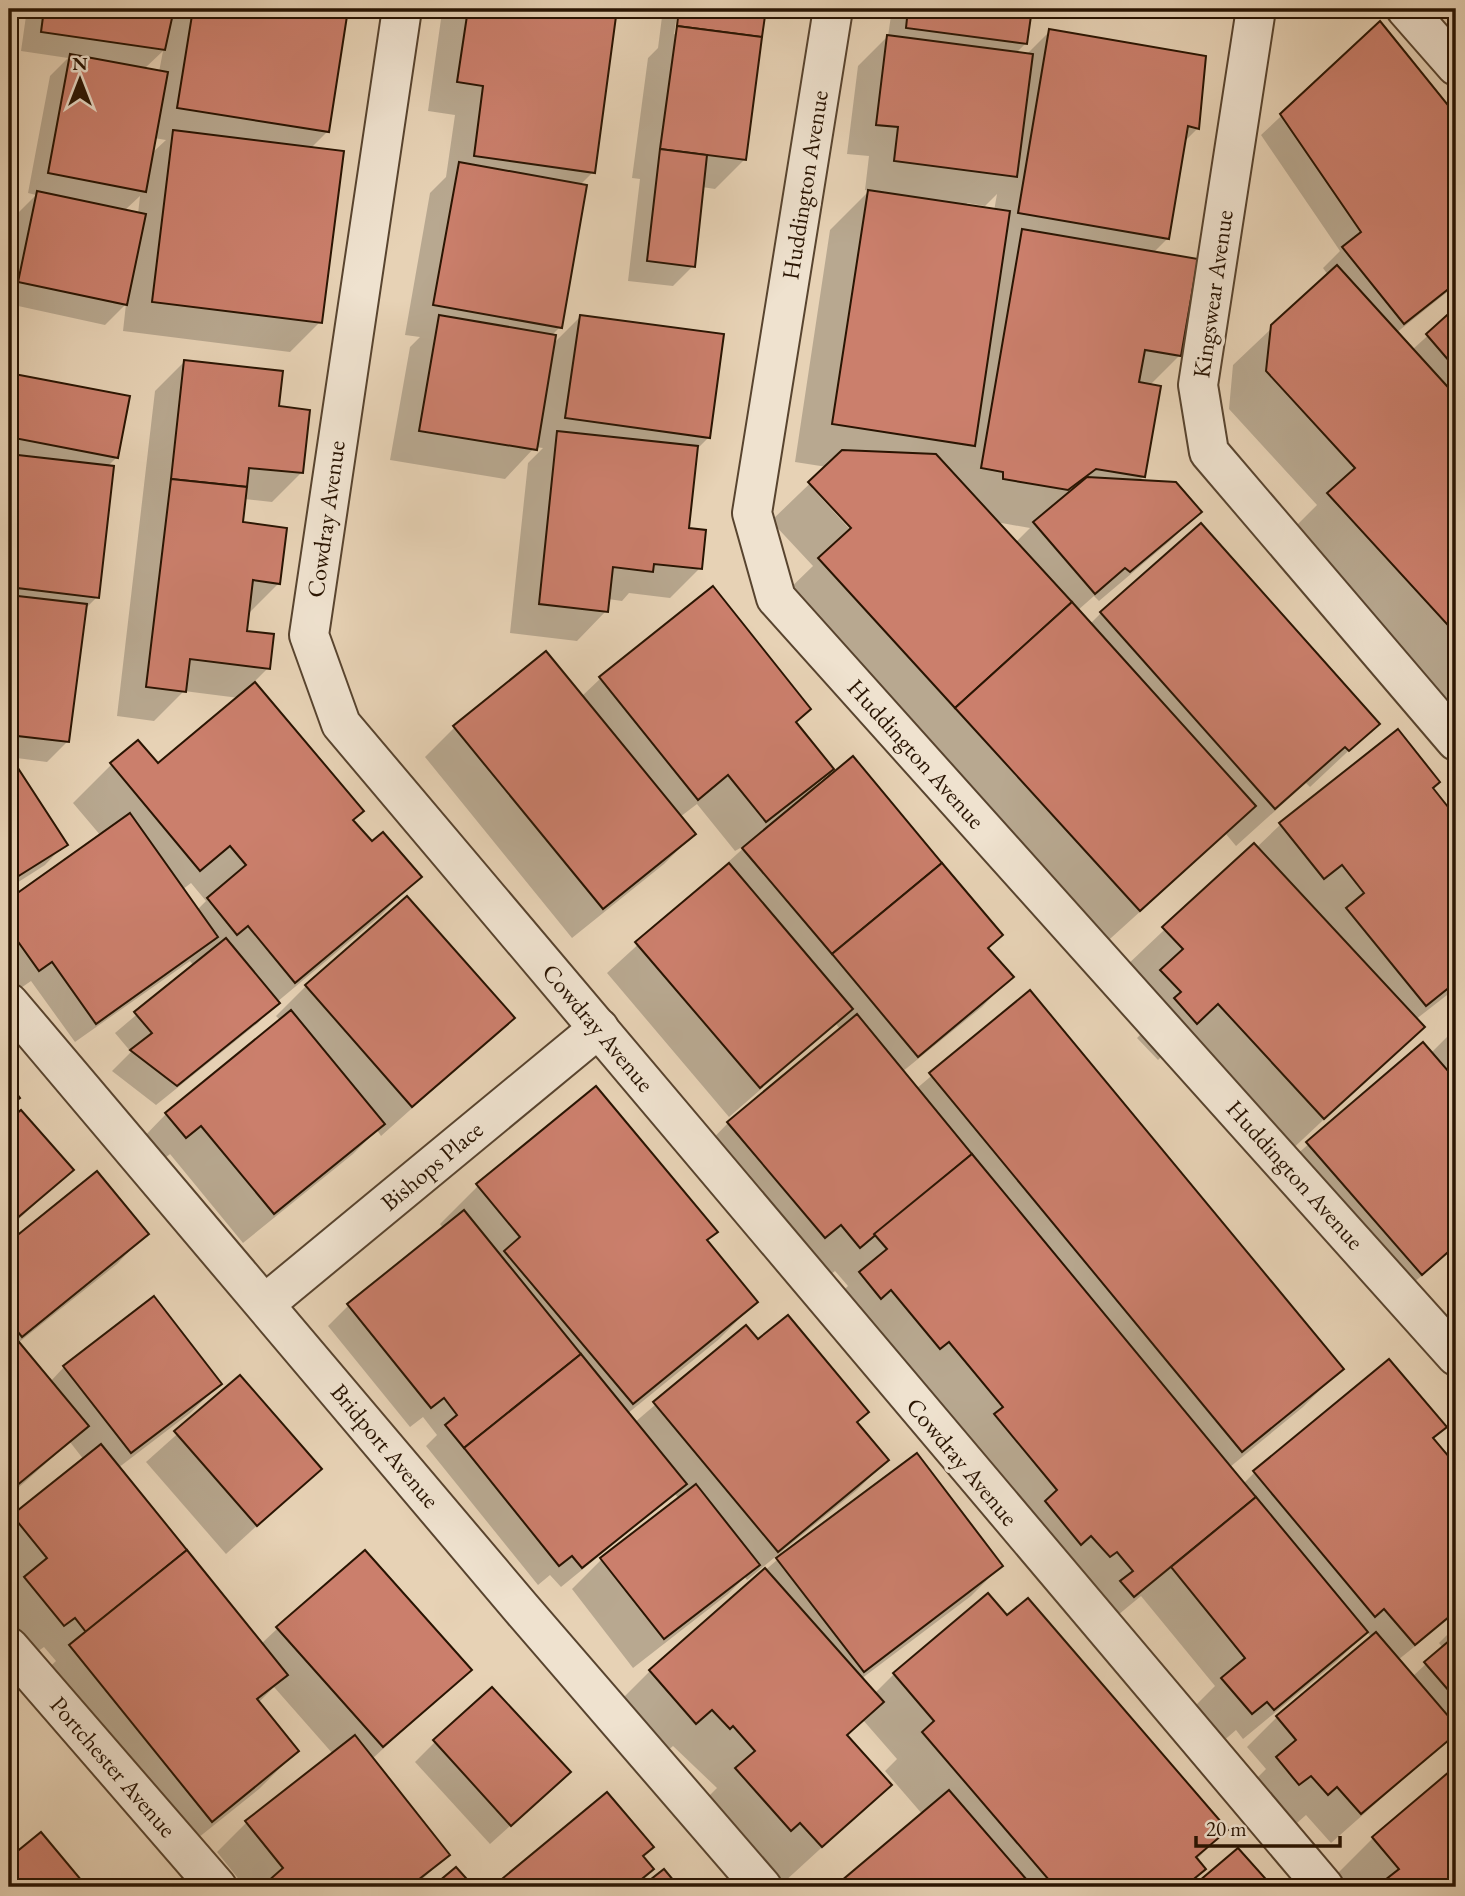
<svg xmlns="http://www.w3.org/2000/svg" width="1465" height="1896" font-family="'EB Garamond',serif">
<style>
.shadow{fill:#0003;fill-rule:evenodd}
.building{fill:#cb7f6c;stroke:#291402;stroke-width:2}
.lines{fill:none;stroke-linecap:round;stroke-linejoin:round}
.street-casing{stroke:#58442f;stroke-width:42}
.street{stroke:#efe2cf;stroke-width:38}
.labels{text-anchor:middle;stroke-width:7;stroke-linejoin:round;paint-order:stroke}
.street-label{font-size:24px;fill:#291402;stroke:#efe2cf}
</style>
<rect width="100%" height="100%" fill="#e7d2b5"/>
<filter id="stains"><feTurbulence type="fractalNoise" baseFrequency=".00286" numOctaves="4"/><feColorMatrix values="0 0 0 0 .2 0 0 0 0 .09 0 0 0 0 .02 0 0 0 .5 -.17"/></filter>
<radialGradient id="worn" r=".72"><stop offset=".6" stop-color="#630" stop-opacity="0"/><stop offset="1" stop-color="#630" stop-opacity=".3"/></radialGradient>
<g class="shadow">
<path d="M27,9H173L170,21L182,9H291L345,17L327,132L310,149L320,322L290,352L123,331L126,304L105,325L9,304V254L18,213L36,195L28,193L50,76L68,58L21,51ZM163,51L159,72L144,69ZM154,138L166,140L151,154ZM140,196L138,214L124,211Z"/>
<path d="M446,9H616L593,172L580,185L560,327L551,336L552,345L580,317L709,437L696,450L687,530L700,568L670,598L629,593L622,601L608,599L606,611L577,641L510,633L528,463L543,448L535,447L505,479L390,460L410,347L420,337L405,335L430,193L446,177L455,115L428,111L442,12Z"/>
<path d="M663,9H678L674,34L678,35L681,9H764L745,159L715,189L702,187L693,266L673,286L628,281L640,179L632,178L648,58L658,48Z"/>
<path d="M892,9H1030L1026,43L1016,53L1027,54L1050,31L1198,128L1184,142L1168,238L1153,253L1179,356L1149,386L1144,476L1138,482L1199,512L1170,541L1099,601L1094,596L1077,611L1089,625L1101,613L1377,724L1310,787L1306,783L1236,846L1226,834L1101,947L781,597L813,566L771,521L827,467L795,462L830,230L869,191L865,190L869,156L847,154L858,66L888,36ZM997,194L994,211L966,206L967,203L985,206ZM812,488H816L858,534L856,536ZM996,522L1030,528L1015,543Z"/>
<path d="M1428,9H1446L1435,17Z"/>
<path d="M1448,9H1456V19Z"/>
<path d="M1380,23L1456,117V285L1396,333L1412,350L1456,310V715L1290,532L1317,505L1229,409L1233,365L1328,275L1323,268L1340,251L1261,135Z"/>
<path d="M185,361L277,408L302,472L272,502L244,499L241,524L279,583L249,613L245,632L268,668L253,683L362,811L352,821L371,844L419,877L381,915L277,1002L258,1023L156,1105L112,1071L131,1052L115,1033L194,966L190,961L75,1042L31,981L18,990L9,977V901L101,836L73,803L111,765L138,742L158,766L239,698L184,691L154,721L117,716L155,391ZM191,883L206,901L197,910L182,890Z"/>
<path d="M9,375L128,397L117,457L107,467L97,597L84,610L68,741L47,762L9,757Z"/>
<path d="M601,678L795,723L832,769L810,791L811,793L1001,935L987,949L1011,977L982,1007L902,1072L916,1089L1029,993L1341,1369L1303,1407L1230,1467L1243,1484L1254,1473L1445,1427L1432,1440L1456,1468V1613L1398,1660L1412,1677L1443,1648L1439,1643L1456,1626V1742L1452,1736L1331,1843L1306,1815L1297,1823L1281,1804L1269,1814L1247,1788L1266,1769L1247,1747L1277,1717L1371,1637L1367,1632L1336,1662L1243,1739L1236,1730L1221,1743L1192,1709L1215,1686L1141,1596L1095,1634L822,1311L848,1286L835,1271L829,1276L699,1153L728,1123L841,1030L836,1024L729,1117L607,973L749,843L735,851L697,804L680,817L694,834L664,864L572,938L425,757L454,728L581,697Z"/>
<path d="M1397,732L1431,789L1456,820V988L1415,1020L1422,1027L1285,1156L1179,1040L1158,1060L1137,1038L1144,1031L1125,967L1254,845L1256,848L1280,825Z"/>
<path d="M13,764L65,844L45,865L9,888V767Z"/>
<path d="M306,986L513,1018L381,1136L377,1130L353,1154L243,1243L170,1154L155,1166L137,1144L166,1114L281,1021L276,1016Z"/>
<path d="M1456,1028V1247L1400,1294L1287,1163L1423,1044L1431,1053Z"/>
<path d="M21,1112L72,1170L9,1228V1122Z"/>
<path d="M97,1173L146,1234L117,1264L18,1343L50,1382L64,1367L220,1384L190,1413L118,1468L261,1644L278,1628L469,1670L372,1759L448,1855L414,1887H245L217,1852L247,1822L333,1754L274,1687L258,1703L297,1751L259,1789L173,1858L32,1684L56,1661L44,1647L34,1654L9,1624V1595L17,1587L9,1577V1521L84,1460L70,1442L9,1496V1244Z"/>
<path d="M478,1186L706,1241L756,1302L718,1340L627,1414L634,1423L746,1327L758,1341L855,1423L887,1460L857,1490L747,1580L745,1577L728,1594L633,1668L572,1589L601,1560L679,1499L675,1494L561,1587L550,1575L538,1585L426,1446L437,1435L423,1417L410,1427L328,1326L348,1306L444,1229L440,1224Z"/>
<path d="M240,1378L319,1469L226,1554L146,1462Z"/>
<path d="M777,1560L1001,1566L971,1596L861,1679L875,1693L894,1674L1007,1617L1226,1830L1196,1860L1203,1869L1185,1887H837L923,1815L885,1771L897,1759L863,1720L847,1737L890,1785L783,1883L761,1860L698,1807L717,1788L673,1746L657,1760L612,1709L650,1671Z"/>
<path d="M435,1742L548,1792L490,1844L415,1762Z"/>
<path d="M1456,1768V1887H1344L1335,1876L1373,1838Z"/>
<path d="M607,1794L641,1857L652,1869L633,1887H495Z"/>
<path d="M41,1834L84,1887H9V1860Z"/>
</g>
<g class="building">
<path d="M44,9H174L165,50L41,32Z"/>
<path d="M193,9H302L347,16L329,132L177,108Z"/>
<path d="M468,9H617L595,173L474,156L483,86L457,82Z"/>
<path d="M679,9H766L762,37L677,26Z"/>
<path d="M908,9H1032L1027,44L906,28Z"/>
<path d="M1380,21L1456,115V283L1404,324L1342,247L1361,232L1280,114Z"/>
<path d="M677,26L762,37L746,160L660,149Z"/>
<path d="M1049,29L1206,56L1199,129L1188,126L1169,239L1018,213Z"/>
<path d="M887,35L1033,54L1017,177L894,161L898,127L876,125Z"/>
<path d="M70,54L168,72L146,192L48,173Z"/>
<path d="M173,130L344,151L322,323L152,302Z"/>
<path d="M660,149L707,155L695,267L647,261Z"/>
<path d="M459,162L587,185L562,328L433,305Z"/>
<path d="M868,190L1010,211L975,446L832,424Z"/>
<path d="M37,191L146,214L127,305L18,282Z"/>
<path d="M1022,229L1198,259L1181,356L1145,350L1139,382L1161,386L1145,477L1096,469L1068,490L1003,479V472L981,468Z"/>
<path d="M1337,265L1456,396V634L1327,493L1355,468L1266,371L1271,325Z"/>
<path d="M1456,307V369L1426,334Z"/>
<path d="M439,315L556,335L537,450L419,431Z"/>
<path d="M580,315L724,334L710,438L565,418Z"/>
<path d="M184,360L283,371L279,406L310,410L303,473L249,468L247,487L171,479Z"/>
<path d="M9,373L130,396L118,458L9,437Z"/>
<path d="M557,431L698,446L689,528L706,530L702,569L654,564L653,572L613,567L608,612L539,604Z"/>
<path d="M842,450L936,454L1072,602L955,708L818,558L851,528L808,482Z"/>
<path d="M9,454L114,466L99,598L9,587Z"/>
<path d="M1087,477L1176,482L1202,512L1130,572L1125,568L1095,594L1033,522Z"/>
<path d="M171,479L247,487L243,522L287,528L280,584L253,580L247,631L274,634L270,669L190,659L186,692L146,687Z"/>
<path d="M1201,523L1380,724L1349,751L1345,747L1275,809L1100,612Z"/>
<path d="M713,586L811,709L796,722L834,769L766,822L728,775L698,800L599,677Z"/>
<path d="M9,595L87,604L69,742L9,735Z"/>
<path d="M1072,602L1256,806L1140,911L955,708Z"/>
<path d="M546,651L696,834L603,909L453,726Z"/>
<path d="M255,682L364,811L353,820L372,841L383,832L422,877L295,983L248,926L237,935L207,898L246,865L230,846L200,871L110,763L138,740L158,763Z"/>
<path d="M1398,729L1440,782L1433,788L1456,817V982L1426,1006L1346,908L1364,893L1342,865L1324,879L1279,823Z"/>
<path d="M853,756L942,863L832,954L742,848Z"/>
<path d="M14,762L68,845L9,882V765Z"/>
<path d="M130,813L218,937L96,1024L52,962L39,971L9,929V899Z"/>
<path d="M1254,843L1425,1027L1324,1119L1218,1004L1197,1024L1174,998L1181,992L1160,970L1183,949L1162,927Z"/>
<path d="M729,863L853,1009L760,1088L635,942Z"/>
<path d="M942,863L1003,935L988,948L1014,977L918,1057L832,954Z"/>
<path d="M407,896L515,1018L412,1107L305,985Z"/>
<path d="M226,938L280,1003L177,1086L130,1050L152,1033L134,1012Z"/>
<path d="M1030,990L1344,1369L1242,1452L929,1073Z"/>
<path d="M291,1010L385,1124L274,1214L201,1126L186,1138L165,1113Z"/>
<path d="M857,1014L972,1154L860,1248L841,1225L825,1238L727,1122Z"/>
<path d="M1423,1042L1456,1080V1245L1422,1275L1306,1142Z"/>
<path d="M9,1083L20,1098L9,1106Z"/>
<path d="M596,1086L718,1232L707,1240L758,1302L633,1404L504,1251L520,1237L476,1184Z"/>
<path d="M21,1110L74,1170L9,1225V1120Z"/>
<path d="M972,1154L1256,1497L1134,1597L1120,1581L1133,1571L1117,1552L1110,1557L1091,1536L1081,1545L1045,1501L1057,1490L994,1414L1003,1407L949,1342L940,1349L891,1290L881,1299L859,1272L887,1249L874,1234Z"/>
<path d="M97,1171L149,1234L22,1337L9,1321V1242Z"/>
<path d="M464,1210L581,1354L464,1448L445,1425L457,1415L444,1398L431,1408L347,1304Z"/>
<path d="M154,1296L222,1384L131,1453L63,1366Z"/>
<path d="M788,1315L869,1412L857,1422L889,1460L778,1552L653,1402L746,1325L758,1339Z"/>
<path d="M9,1330L89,1426L9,1492Z"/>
<path d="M581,1354L687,1484L582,1568L572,1556L559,1566L464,1448Z"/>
<path d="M1389,1359L1447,1427L1433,1438L1456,1465V1611L1415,1645L1384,1609L1375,1617L1253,1471Z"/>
<path d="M240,1375L322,1469L257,1526L174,1431Z"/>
<path d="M101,1444L187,1550L86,1632L75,1618L64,1626L24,1577L47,1558L12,1515Z"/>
<path d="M917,1453L1003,1566L864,1672L776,1558Z"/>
<path d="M696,1484L760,1565L664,1639L600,1558Z"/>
<path d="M1256,1497L1368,1632L1274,1710L1267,1702L1252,1714L1221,1678L1245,1658L1171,1567Z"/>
<path d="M187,1550L288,1675L257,1699L299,1751L212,1822L69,1645Z"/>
<path d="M365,1550L472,1670L383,1747L276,1627Z"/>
<path d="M765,1568L884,1702L847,1735L892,1785L822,1847L800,1823L791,1831L735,1768L755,1751L733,1726L730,1729L712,1710L696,1724L649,1670Z"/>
<path d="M988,1593L1007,1615L1028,1598L1228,1830L1196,1857L1206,1869L1184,1887H1055L922,1732L934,1721L893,1673Z"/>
<path d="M1376,1632L1456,1725V1734L1361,1814L1337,1787L1328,1795L1311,1776L1299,1785L1276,1757L1296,1740L1276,1716Z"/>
<path d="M1456,1635V1699L1424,1662Z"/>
<path d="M492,1687L571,1772L511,1826L433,1740Z"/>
<path d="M355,1735L450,1855L409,1887H271L267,1882L283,1868L245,1821Z"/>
<path d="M1456,1766V1887H1376L1399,1869L1372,1837Z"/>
<path d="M949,1790L1033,1887H844L840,1882Z"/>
<path d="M607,1792L654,1847L643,1856L654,1869L632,1887H501L497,1883Z"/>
<path d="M41,1832L87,1887H9V1858Z"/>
<path d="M1238,1848L1273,1887H1192Z"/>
<path d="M456,1867L474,1887H432Z"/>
<path d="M664,1869L679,1887H641Z"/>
</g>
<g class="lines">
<g class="street-casing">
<g id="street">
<path d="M402,9L309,635L341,724L1324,1887"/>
<path d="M833,9L752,513L776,598L1456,1356"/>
<path d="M1256,9L1198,385L1209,452L1456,741"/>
<path d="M1406,9L1456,66"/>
<path d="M9,1003L521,1608L762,1887"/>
<path d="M266,1303L599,1028"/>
<path d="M9,1647L217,1887"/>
</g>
</g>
<use href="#street" class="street"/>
</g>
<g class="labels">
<g class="street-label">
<text transform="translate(805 185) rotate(-81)" y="8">Huddington Avenue</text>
<text transform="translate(1213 294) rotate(-82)" y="8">Kingswear Avenue</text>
<text transform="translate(326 519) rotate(-82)" y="8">Cowdray Avenue</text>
<text transform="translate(916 754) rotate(48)" y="8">Huddington Avenue</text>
<text transform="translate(598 1028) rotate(50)" y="8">Cowdray Avenue</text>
<text transform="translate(432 1166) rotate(-40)" y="8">Bishops Place</text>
<text transform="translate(1295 1175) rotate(48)" y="8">Huddington Avenue</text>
<text transform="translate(385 1446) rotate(50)" y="8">Bridport Avenue</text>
<text transform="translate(962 1462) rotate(50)" y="8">Cowdray Avenue</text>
<text transform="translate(113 1767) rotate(49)" y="8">Portchester Avenue</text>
</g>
</g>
<rect width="1465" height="1896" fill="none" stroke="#e7d2b5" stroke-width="35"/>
<rect x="10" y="10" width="1444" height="1875" fill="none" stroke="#291402" stroke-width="3.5"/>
<rect x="18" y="18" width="1430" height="1861" fill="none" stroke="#291402" stroke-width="2"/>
<g transform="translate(80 80)" stroke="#efe2cf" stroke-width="5" paint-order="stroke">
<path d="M0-5L12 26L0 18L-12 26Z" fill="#291402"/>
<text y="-10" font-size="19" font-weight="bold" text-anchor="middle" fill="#291402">N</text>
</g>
<path d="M1196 1836v10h144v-10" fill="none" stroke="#291402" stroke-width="3.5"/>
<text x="1206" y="1836" font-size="21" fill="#291402" stroke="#efe2cf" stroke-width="5" paint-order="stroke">20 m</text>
<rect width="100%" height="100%" filter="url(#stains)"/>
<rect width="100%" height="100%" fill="url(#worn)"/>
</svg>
